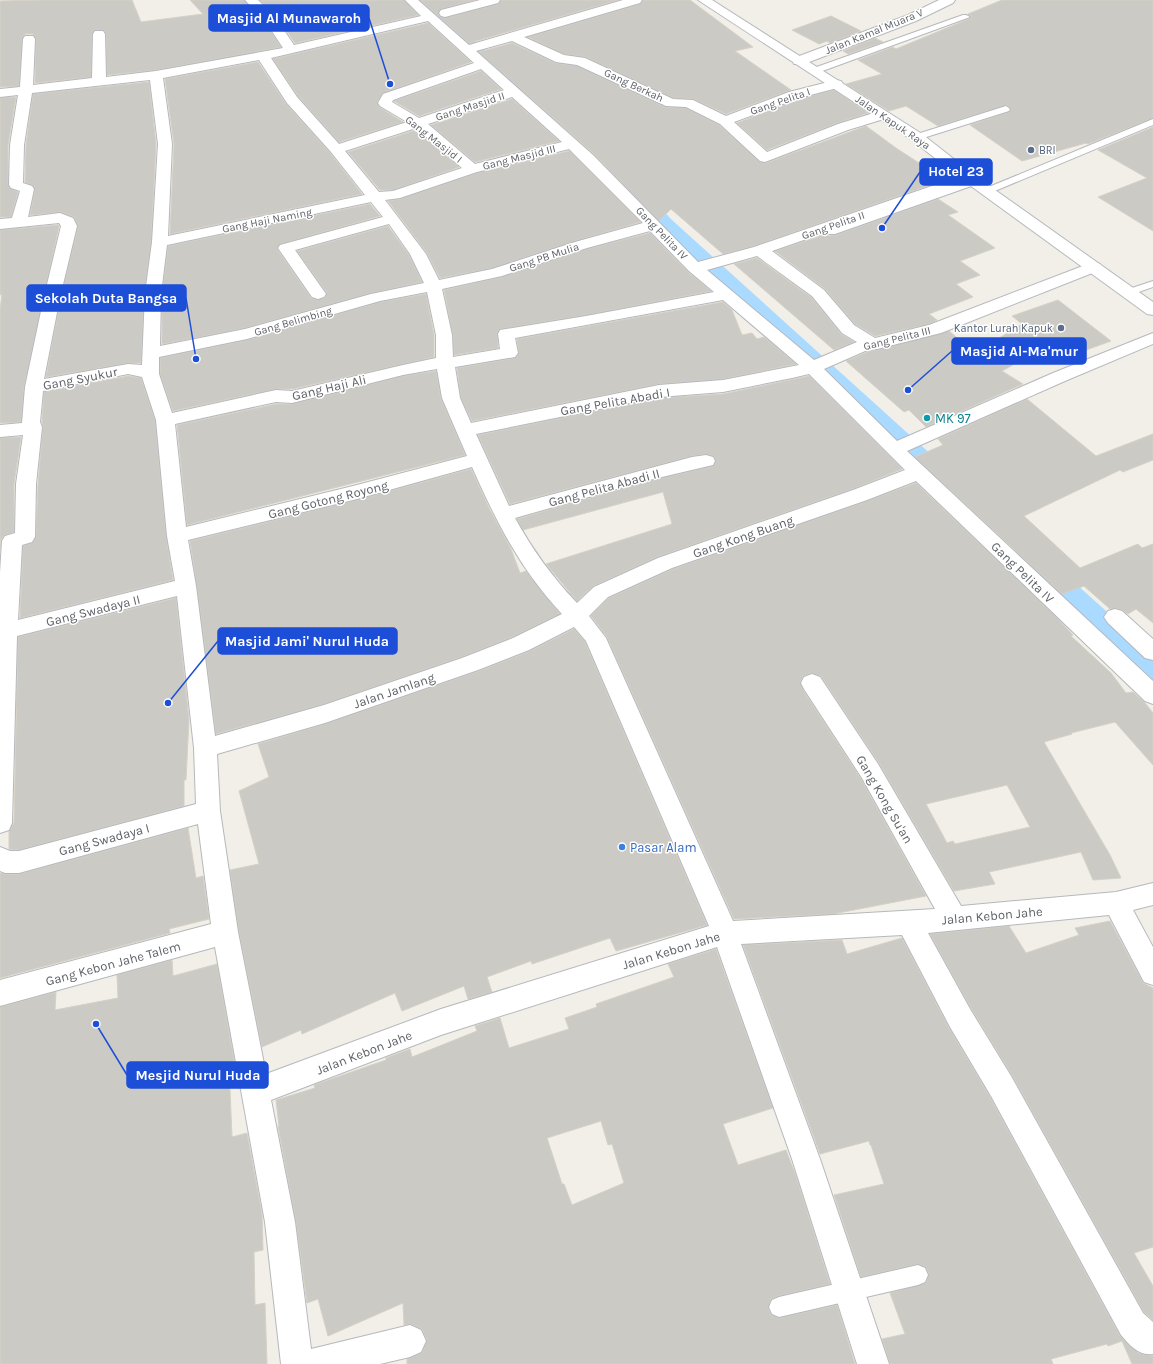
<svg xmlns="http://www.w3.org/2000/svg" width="1153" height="1364" font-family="Karla,sans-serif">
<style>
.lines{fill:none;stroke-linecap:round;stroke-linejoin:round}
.canal{fill:#aadaff;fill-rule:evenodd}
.building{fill:#cccac5;stroke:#d6d1c6;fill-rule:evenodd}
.service-casing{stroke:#b5b8bc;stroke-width:2}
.minor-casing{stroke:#b5b8bc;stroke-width:2}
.secondary-casing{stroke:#b6babf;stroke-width:2}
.service{fill:#fff;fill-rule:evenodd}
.minor{fill:#fff;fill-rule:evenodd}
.secondary{fill:#fff;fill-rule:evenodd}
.service-dot{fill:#5c6f8a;stroke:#fff;stroke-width:1.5}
.culture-dot{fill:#0f9aa8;stroke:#fff;stroke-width:1.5}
.shop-dot{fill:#3f7fe0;stroke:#fff;stroke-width:1.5}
.labels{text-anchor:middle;stroke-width:3;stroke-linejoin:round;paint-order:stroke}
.far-street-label{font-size:11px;fill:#5f6368;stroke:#fff}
.far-service-label{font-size:11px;fill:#4e5e75;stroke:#fff;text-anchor:start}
.street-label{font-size:13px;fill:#5f6368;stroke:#fff}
.culture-label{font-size:13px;fill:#0d838f;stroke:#fff;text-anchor:start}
.shop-label{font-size:13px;fill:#366cbe;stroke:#fff;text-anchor:start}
.leader{fill:none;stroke:#1d4ed8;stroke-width:1.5}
.callout-dot{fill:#1d4ed8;stroke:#fff;stroke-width:1.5}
.callout{fill:#1d4ed8;stroke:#1d4ed8;stroke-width:1.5}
.callout-label{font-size:14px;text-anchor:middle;font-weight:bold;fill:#fff}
</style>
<rect width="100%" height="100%" fill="#f1efe8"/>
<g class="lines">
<g class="canal">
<path d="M414,0H431L475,41L524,82L526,86L524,90L518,91L512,90L463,47Z"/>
<path d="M634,186L641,188L672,220L955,476L958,482L955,488L946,490L937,488L658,228L625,192L627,188Z"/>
<path d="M1039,557L1048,559L1153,653V680L1143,677L1030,573L1026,566L1030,559Z"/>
</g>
</g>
<g class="building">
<path d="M41,0H132L141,22L203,14L190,0H244L265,23L281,47L156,70L107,75L106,34L103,30H95L92,34L91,77L35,83L36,39L33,34H25L22,39L19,86L0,87V1Z"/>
<path d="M260,0H404L418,15L295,43L276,16Z"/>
<path d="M420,0H474L441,9L438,14L441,17L445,18L498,4L501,0H618L469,43Z"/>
<path d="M643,0H690L753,47L735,51L791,90L726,114L694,99L673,98L586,57L564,54L528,37L640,4Z"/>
<path d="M1002,0H1153V118L1088,144L1086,143L1022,161L970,125L1009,112L1011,109L1007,105L938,126L906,106L889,111L846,84L882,74L858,60L893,47L896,49L971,18L972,17L968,14Z"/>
<path d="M831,16L861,31L830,43L827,41L819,44L792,30Z"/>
<path d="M428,23L471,62L383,93L377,102L379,107L403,122L339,142L298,96L273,59Z"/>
<path d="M875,38L883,42L848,54L843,51Z"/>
<path d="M512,43L555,63L577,66L665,107L686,108L719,125L760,162L766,163L866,126L896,148L922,165L935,160L956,176L754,246L723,254L671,209L659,221L594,154L479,52Z"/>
<path d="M258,62L286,104L330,153L362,194L170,234L174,144L165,79Z"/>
<path d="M481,71L501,89L419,116L394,101Z"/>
<path d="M149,82L156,144L151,242L144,294L141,363H128L46,377L61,297L78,226L74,217L61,212L30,215L35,189L32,185L25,182L26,145L33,94Z"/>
<path d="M834,90L868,113L837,123L767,150L737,123L799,99Z"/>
<path d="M16,97L8,145V185L11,189L18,192L11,217H0V98Z"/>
<path d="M512,99L559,141L475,162L431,125Z"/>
<path d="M1153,127V231L1098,197L1147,178L1098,150Z"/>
<path d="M416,130L459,167L393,190H380L348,152Z"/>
<path d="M569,151L640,222L575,241L492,268L440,278L427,253L388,201L400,199L477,173Z"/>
<path d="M938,199L958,212L948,215L995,248L960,261L980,275L956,284L973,297L929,314L937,320L929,324L875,336L855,324L825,289L775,251L827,234L829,236L836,235Z"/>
<path d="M370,204L380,216L280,244L277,249L311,298L318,300L325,298L327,293L297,251L388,226L409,255L422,282L371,293L245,328L162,344V294L168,246Z"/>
<path d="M58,225L59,226L24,387L21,422L0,423V310L2,294L0,295V230Z"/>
<path d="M650,233L688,272L711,291L586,315L500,329L497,334L498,348L454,355L453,335L444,290L502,277L587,249Z"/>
<path d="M757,258L811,297L841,334L854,342L834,350L734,264Z"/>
<path d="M426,294L434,335V357L292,389H276L173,411L160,374V358L247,340L380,302Z"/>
<path d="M1058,300L1111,341L1064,358L1048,345L1002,371L1023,384L926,427L909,410L904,412L846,361L872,350H877L949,331L975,353L1022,324L1012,316Z"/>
<path d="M723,302L732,310L742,335L752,333L757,339L764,337L796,364L723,379L659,384L472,421L461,398L457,368L515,358L519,353L517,339Z"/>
<path d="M436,371L441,399L465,455L187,525L177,425L276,404H292L403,376Z"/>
<path d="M128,376L141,378L155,420L166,536L173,580L20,618L23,546L32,543L36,537L38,484L43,427L42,422L44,392Z"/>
<path d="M809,376L902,469L852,489L657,557L593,586L577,601L546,564L672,524L663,492L523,530L517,519L645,482L713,466L716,462L714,456L706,454L692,456L510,504L478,435L659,398L723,394Z"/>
<path d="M1027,399L1096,456L1153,434V460L1123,472L1120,470L1024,516L1080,568L1138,544L1142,548L1153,544V623L1136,609L1128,614L1122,610L1115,608L1110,609L1084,586L1062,594L915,457L943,445L938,439Z"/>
<path d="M21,437L14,484V532L4,535L0,541V549V438Z"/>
<path d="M471,469L489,508L511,549L520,573L526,571L560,614L512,637L461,657L324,704L216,734L197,586L190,541L353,501Z"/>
<path d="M916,483L1054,615L1073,635L1071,636L1111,673L1126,693L1133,692L1145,703L1153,713V765L1115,722L1071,733L1072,734L1044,742L1110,855L1121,878L1093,880L1081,852L989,872L995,884L954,891L879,763L821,676L811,673L803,676L800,682L803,690L861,779L926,896L833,914L734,919L607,637L591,616L609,598L673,569L867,501ZM1007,785L1030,827L955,844L953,841L947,843L926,804Z"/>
<path d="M176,598L189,720L186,780H184V806L19,850L9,849V831L14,823L18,637Z"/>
<path d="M574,629L585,642L707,925L616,951L610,938L532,964L531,961L487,977L492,992L468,999L464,986L402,1011L395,993L302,1034L301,1030L262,1047L239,932L230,870L259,864L239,791L269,777L258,744L325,724L479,671L530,651Z"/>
<path d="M188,828L196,878L203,876L209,919L169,929L170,933L0,978V873L5,874H19Z"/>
<path d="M1110,921L1143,983L1153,988V1247L1134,1253L1153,1286V1320L1144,1312L1012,1075L971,1008L930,934L1009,926L1026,953L1079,935L1075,928Z"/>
<path d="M902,938L949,1028L990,1097L1120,1336L1138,1353L1153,1356V1364H1132L1122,1341L1108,1346L1107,1344L1051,1359L1053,1364H890L882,1339L905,1334L890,1293L926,1283L929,1274L926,1267L918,1264L861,1277L834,1195L884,1184L871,1145H870L869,1141L820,1154L743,945L842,940L847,954Z"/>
<path d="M716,949L773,1108L723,1124L738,1165L786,1150L796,1176L830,1284L778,1296L771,1299L768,1308L771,1315L779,1318L837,1305L855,1364H407V1359L422,1353L427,1340L422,1329L411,1324L404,1325L403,1303L328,1336L318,1299L307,1303L296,1222L278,1126H279L276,1100L315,1088L314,1085L386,1060V1058L410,1049L412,1057L477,1031L475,1026L500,1018L509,1048L569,1029L565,1018L597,1007L596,1004L674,977L668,964ZM601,1121L608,1145L612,1144L624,1183L572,1205L564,1184H562L547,1138Z"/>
<path d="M172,960L173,976L217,964L235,1065L229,1066L232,1137L247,1133L262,1214L263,1250L254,1252L255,1305L265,1303L267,1364H0V1007L56,992L55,1010L118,998L117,975Z"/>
</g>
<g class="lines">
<g class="service-casing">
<g id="service">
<path d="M963,15H966L970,17L817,73L814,74L810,71L811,69Z"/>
<path d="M1006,106L1010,109L1009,111L920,139H914L913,137L914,135Z"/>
<path d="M1153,119V125L990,193H984L982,191L984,189Z"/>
<path d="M974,179L979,182L977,184L835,234H829L827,232L829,230Z"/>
<path d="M1153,281V287L1130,295L1125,292L1126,290Z"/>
<path d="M918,1265L925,1268L928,1275L925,1282L918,1285L779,1317L772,1314L769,1307L772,1300L779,1297Z"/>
</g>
</g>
<g class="minor-casing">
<g id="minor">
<path d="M245,0H258L275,17L294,45L421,16L405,0H418L469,45L623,0H642L640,3L524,37L564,55L585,58L673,99L693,100L726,116L789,92L836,80L841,81L843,84L841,87L799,98L734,122L767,152L838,124L877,112L882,111L887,112L889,115L887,118L848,130L765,162L760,161L720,124L686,107L666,106L577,65L556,62L512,41L476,51L593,155L698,262L754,247L964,175L969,174L974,175L976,178L974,181L772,251L824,290L854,325L875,338L929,325L1088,264L1094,262L1100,264L1102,267L1100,270L941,333L877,349L872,348L824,369L897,441L1053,373L1153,333V344L1065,381L907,451L1153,681V704L1145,701L916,481L867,500L672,568L608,597L589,616L606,638L733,921L935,909L862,778L804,689L801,683L804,677L812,674L820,677L878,764L961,906L1116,892L1153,883V905L1133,910L1153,947V985L1144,982L1109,915L928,933L970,1009L1011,1076L1143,1313L1153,1322V1354C1138,1356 1130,1345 1121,1335L991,1096L950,1027L902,935L741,944L820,1159L889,1364H857L792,1159L717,947L441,1035L271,1100L295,1222L311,1349L410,1325L421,1330L426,1341L421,1352L410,1357L380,1364H281L265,1222L215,947L0,1006V980L211,924L198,824L19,873H5L0,871V847L10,851H19L196,804L194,748L177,596L17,636L12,823L9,830L0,833V573L2,541L5,536L15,533L16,484L23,435L0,437V425L22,423L25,387L44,297L61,226L59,223L0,229V219L12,218L20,191L11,188L9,185L10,145L18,95L0,97V89L20,87L23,39L25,36H33L35,39L33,85L92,78L93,34L95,31H103L105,34L106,77L156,71L283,48L266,22ZM428,21L474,63L383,94L378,103L380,106L407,122L339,144L297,97L271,58ZM259,60L287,103L331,152L365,195L168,236L172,144L163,78ZM481,69L504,90L419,118L392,102L393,100ZM150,80L158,144L152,242L145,294L142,365L128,364L44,379L60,297L77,226L73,218L60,213L28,217L34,189L32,186L23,183L24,145L32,93ZM512,97L562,142L475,164L428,124ZM416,128L462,168L393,191L379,192L345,151ZM569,149L643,223L575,242L492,269L439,280L426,254L385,200L400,198L477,172ZM371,202L383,217L280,245L278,248L312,297L318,299L324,297L326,294L295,250L389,224L410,254L424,283L371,294L245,329L160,346L161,294L167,245ZM650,231L689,271L714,292L586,316L506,329L500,330L498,334L500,349L453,357L452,335L442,289L502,276L587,248ZM757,256L812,296L842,333L857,342L814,360L707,270ZM427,292L436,335V358L403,365L292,391L276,390L172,413L159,374V357L247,339L380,301ZM723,300L799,365L723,380L659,385L471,423L460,398L455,367L515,357L518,353L515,338ZM437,369L442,398L467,456L353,486L186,527L175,424L276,402L292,403L403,375ZM128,374L142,377L156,420L167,536L175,581L18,620L22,545L32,542L35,537L36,484L42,427L40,422L43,391ZM809,374L905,470L853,490L658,558L594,587L577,603C552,577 532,549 515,518L645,481L713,465L715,461L713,457L706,455L692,457L509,506L476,434L659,397L723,392L792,378ZM472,467C497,523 520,569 562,614L513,638L462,658L324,705L215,736L196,586L188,540L353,500ZM574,627L586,641L709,926L441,1009L266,1074L238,932L220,811L217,754L325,723L478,670L529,650Z"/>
<path d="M480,0H500L498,3L445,17L441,16L439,13L441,10Z"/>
<path d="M939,0H955L953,3L916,21L804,64H794L793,61L794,58L908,15Z"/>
<path d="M1115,609L1122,611L1153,639V660L1145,658L1108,623L1104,617L1108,611Z"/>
</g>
</g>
<g class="secondary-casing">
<path id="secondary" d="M698,0H712L922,134L974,175L1153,302V315L1147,314L964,181L912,140Z"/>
</g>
<use href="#service" class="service"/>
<use href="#minor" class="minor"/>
<use href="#secondary" class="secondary"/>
</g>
<g class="service-dot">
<circle cx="1031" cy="150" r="4"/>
<circle cx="1061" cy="328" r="4"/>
</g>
<circle class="culture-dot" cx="927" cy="418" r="4"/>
<circle class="shop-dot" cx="622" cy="847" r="4"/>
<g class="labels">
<g class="far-street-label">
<text transform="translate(874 31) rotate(-22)" y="4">Jalan Kamal Muara V</text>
<text transform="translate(634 85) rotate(25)" y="4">Gang Berkah</text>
<text transform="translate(780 101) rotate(-19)" y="4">Gang Pelita I</text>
<text transform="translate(470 106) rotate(-18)" y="4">Gang Masjid II</text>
<text transform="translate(893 122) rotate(34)" y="4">Jalan Kapuk Raya</text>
<text transform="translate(434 139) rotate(38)" y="4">Gang Masjid I</text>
<text transform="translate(519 157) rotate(-14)" y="4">Gang Masjid III</text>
<text transform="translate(267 220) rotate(-11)" y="4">Gang Haji Naming</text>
<text transform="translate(833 225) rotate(-19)" y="4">Gang Pelita II</text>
<text transform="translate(662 233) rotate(46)" y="4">Gang Pelita IV</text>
<text transform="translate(544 257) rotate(-18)" y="4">Gang PB Mulia</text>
<text transform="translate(293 321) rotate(-16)" y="4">Gang Belimbing</text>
<text transform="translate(897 338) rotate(-14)" y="4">Gang Pelita III</text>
</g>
<g class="far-service-label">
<text x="1039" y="154">BRI</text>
<text x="1053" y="332" text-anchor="end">Kantor Lurah Kapuk</text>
</g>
<g class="street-label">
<text transform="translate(80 378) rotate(-11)" y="5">Gang Syukur</text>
<text transform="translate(329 387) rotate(-13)" y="5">Gang Haji Ali</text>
<text transform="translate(615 401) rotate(-10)" y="5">Gang Pelita Abadi I</text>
<text transform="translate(604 487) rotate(-15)" y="5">Gang Pelita Abadi II</text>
<text transform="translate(328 499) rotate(-14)" y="5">Gang Gotong Royong</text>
<text transform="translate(743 536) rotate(-19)" y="5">Gang Kong Buang</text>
<text transform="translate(1023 572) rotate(44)" y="5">Gang Pelita IV</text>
<text transform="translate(93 610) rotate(-14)" y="5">Gang Swadaya II</text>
<text transform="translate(394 690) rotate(-19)" y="5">Jalan Jamlang</text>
<text transform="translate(885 799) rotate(60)" y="5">Gang Kong Su'an</text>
<text transform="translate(104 839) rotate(-15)" y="5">Gang Swadaya I</text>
<text transform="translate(992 915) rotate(-5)" y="5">Jalan Kebon Jahe</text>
<text transform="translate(671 950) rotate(-17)" y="5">Jalan Kebon Jahe</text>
<text transform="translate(113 963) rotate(-15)" y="5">Gang Kebon Jahe Talem</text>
<text transform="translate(364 1052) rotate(-21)" y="5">Jalan Kebon Jahe</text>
</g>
<g class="culture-label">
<text x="935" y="423">MK 97</text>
</g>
<g class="shop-label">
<text x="630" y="852">Pasar Alam</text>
</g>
</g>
<path class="leader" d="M390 84L369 18M882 228L920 172M196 359L186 298M908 390L952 351M168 703L218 641M96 1024L127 1075"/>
<g class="callout-dot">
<circle cx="390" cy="84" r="4"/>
<circle cx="882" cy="228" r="4"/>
<circle cx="196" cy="359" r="4"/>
<circle cx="908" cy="390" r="4"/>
<circle cx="168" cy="703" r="4"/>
<circle cx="96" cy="1024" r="4"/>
</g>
<g class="callout">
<rect x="209" y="5" width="160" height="26" rx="4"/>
<rect x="920" y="159" width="72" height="26" rx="4"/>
<rect x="27" y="285" width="159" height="26" rx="4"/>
<rect x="952" y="338" width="134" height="26" rx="4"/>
<rect x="218" y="628" width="179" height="26" rx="4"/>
<rect x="127" y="1062" width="141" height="26" rx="4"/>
</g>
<g class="callout-label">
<text x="289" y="23">Masjid Al Munawaroh</text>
<text x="956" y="176">Hotel 23</text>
<text x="106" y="303">Sekolah Duta Bangsa</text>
<text x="1019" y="356">Masjid Al-Ma'mur</text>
<text x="307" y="646">Masjid Jami' Nurul Huda</text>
<text x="198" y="1080">Mesjid Nurul Huda</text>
</g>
</svg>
